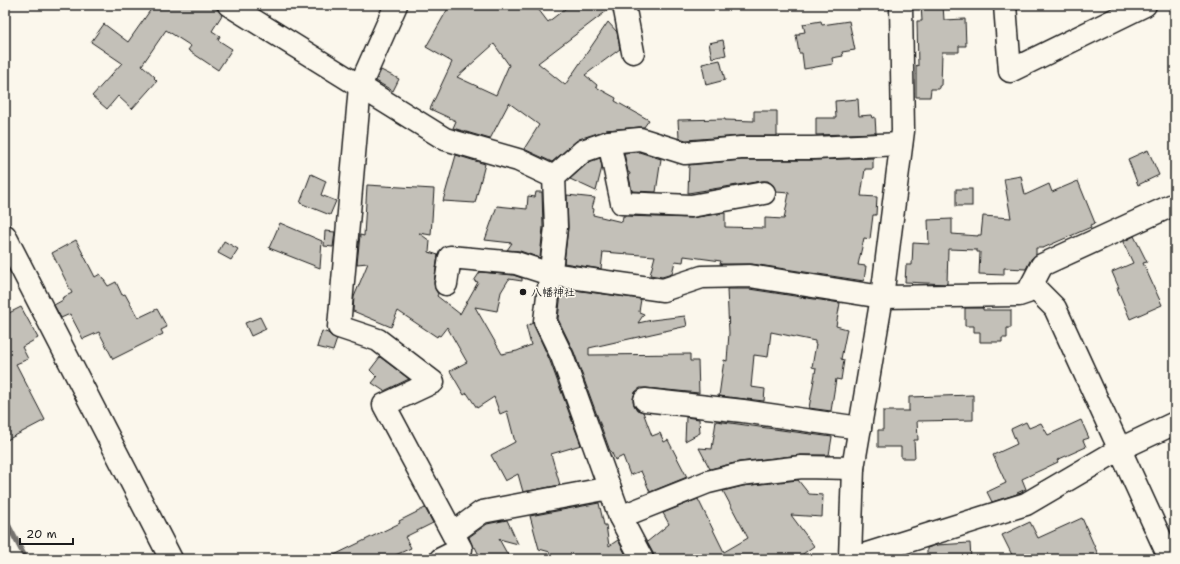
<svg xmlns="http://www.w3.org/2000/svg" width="1180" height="564" font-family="'Shantell Sans','Klee One',sans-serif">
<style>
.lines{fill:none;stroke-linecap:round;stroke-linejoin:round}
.stream{stroke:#74726e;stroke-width:5.5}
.building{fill:#c3c0b8;stroke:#1c1c1c;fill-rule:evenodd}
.minor-casing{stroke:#1c1c1c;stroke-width:25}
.minor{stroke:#fbf7ec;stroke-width:22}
.poi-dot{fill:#1c1c1c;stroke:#fbf7ec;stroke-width:1.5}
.labels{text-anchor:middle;stroke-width:3;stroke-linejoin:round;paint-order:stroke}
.poi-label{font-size:11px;font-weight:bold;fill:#1c1c1c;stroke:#fbf7ec;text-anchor:start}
</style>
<rect width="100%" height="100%" fill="#fbf7ec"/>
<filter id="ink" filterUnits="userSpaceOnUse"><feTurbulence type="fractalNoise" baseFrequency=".025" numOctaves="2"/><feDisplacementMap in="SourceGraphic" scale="8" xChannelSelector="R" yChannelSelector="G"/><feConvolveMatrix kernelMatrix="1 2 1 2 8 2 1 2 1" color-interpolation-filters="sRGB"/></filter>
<g filter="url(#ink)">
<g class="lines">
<path class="stream" d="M5,519L26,559"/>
</g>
<g class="building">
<path d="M154,5H211L218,10L222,15L212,31L220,36L218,40L232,49L218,70L188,50L191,46L166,30L142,65L155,77L154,78L157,81L132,109L118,96L107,109L92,96L122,63L91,42L104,24L128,42Z"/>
<path d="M450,5H535L548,22L570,5H612V7L538,63L565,85L608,22L617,32L620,49L585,75L597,85L596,87L616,98L615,101L649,120L644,127H639L607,130L579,139L575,142L552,162L524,149L539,125L509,103L490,139L453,128L456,121L430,109L452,62L426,47ZM494,44L509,65L496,95L457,77Z"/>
<path d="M921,5H943L944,20L965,19L966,46H959V52H942L941,86H939V89H931L930,97H916V65L918,66L917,21H922Z"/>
<path d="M821,21L822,25L849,21L855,50L842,52L843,56L832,58L833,64L804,69L802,53H799L796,35H799V33L805,32L803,24Z"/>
<path d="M723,40L726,55L712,58L709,43Z"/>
<path d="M720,60L725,80L706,85L702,64Z"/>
<path d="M381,70L399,79L393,91L376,81Z"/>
<path d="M858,99L859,116L871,115L872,118L875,117L876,133L816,135V118H836L835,101Z"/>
<path d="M754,111H777V136H740L686,140L679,138L678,120L725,119V120L754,121Z"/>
<path d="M1148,150L1159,175L1138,185L1128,159Z"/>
<path d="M639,152L661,159L656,192L632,191L629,177L630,173L628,172L624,153Z"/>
<path d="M456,155L485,164L475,203L443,201Z"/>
<path d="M600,158L602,167L596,191L570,179L589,162Z"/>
<path d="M873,158V169H865L861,196L877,197L876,215H873L870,239L864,238L858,265L866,266L864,281L752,264H720L721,261L684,256L683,262L675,261L672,274L662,277L650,275L655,256L603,252L601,269L564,263L568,228L567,195L595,198L592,208L594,209L593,215L622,222L623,216L691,218L725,213V227L765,228V218L784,219L789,193L776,192L773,185L768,181H762L688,193L689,165L742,160H814Z"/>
<path d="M311,174L326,181L321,195L336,201L330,215L300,203Z"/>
<path d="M1021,176L1025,195L1049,184L1052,192L1078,181L1095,223L1090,225L1091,227L1043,248H1036V255L1031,259L1026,269L1004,268V275L979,274L980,252H977V250L948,249L947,284L905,282L906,265H912L913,243L929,244L928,220L952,219V234L978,236V235H981L983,216L1011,218L1004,179Z"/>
<path d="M367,185L434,189L431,235L419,233L430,241L429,252L438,255L434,282L435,289L438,294L437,296L460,314L478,282L474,281L480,272L513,275L522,278V281L509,279L501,292L497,311L475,307L502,354L517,351L531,345L526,326L533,323L550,361L581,445L551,454L560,485L523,492L518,474L505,481L491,455L515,442L507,411L500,414L494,397L477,408L467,393L464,395L450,371L467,362L447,327L440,336L438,335L437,337L398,311L391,327L353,311L354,297L368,263L357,264L360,235L364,236Z"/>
<rect x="956" y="189" width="16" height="17"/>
<path d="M536,192H542L543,227L540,258L520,251L507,250L512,243L485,240L497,206L527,209L528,196L535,197Z"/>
<path d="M280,223L322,241L320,268L269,248Z"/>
<path d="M325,231L335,232L333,247L324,246Z"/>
<path d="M1134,236L1147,262L1143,263L1162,305L1130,319L1117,288H1119L1112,272L1133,263L1123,242Z"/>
<path d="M76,240L95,277L100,274L108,286L116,282L122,295L125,294L138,318L157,309L167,327L161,330L163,334L113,359L99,332L83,339L70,314L61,318L54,305L63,300L62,298L72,293L52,253Z"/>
<path d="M224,241L238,249L231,260L218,253Z"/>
<path d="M566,289L641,299L639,312L644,314L638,323L652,320L685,316L687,326L589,348V355L690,354V361H698L699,393L646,388H640L635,392L633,399L634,405L637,410L643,412L652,436L660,433L664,442L668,440L687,477L650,492L641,471L630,475L623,456L615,460L611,451H610L574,352L558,319L561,293H566Z"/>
<path d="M727,289H749L840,303L836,326L847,329L841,359L844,360L841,380L836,379L831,411L809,408L816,368L812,367L816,344H815V341L771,332L768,357L754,355L751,387L765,389L764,401L719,396L724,360L727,361L729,333Z"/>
<path d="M21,307L38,338L22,347L28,359L16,364L45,420L5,441V315Z"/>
<path d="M965,308H983V310H1011V328H1007V338H1002V342H980V332H974V326H965Z"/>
<path d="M260,317L266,329L251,336L245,323Z"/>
<path d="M322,331L328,333L331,336L337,339L333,351L317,347Z"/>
<path d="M380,357L409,379L384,391L372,383L377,377L370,370Z"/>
<path d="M973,395V420L917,421L918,440H914L915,458H901V447H878V430H883V411H909V397Z"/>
<path d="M686,417L699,419L700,433L685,441Z"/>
<path d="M1081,420L1089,438L1083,440L1086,447L1057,460L1058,462L1022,479L1026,489L1017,493V494L992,502L987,492L1006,483L993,455L1017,444L1011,429L1026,422L1029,428L1041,423L1048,435Z"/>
<path d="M716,421L832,437L829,455H801L739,462L710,469L699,448L712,449Z"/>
<path d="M798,480L809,494L823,495L822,517L791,515L814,546L796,559H654L653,553L647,542L669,524L663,513L698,499L724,552L748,538L723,491L743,486Z"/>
<path d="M599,503L604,525H606L609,546L618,540L628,559H546L550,552L539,549L530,516Z"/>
<path d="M425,508L433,523L405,537L411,548L387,559H326L400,523L399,521Z"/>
<path d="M1082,518L1100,559H1014L1002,535L1030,522L1038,538Z"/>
<path d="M507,520L518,544L499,539L510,559H481L475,547L473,548L469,537L487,524Z"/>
<path d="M970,543L971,559H927V548L937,545Z"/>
</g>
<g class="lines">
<g class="minor-casing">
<g id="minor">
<path d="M229,5L445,139L518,160L554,177L556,227L545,321L562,356L620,517L642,559"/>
<path d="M396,5L360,86L339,327L378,340L433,382L384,405L461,549L441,559"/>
<path d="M624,5L633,52"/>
<path d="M1005,5L1010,71L1145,5"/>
<path d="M609,142L622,203L691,206L764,193"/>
<path d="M554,177L583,151L609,142L640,139L685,153L741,148H813L901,144"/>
<path d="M5,236L171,559"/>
<path d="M446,284L450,257L516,263L550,274L663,290L702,277L750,276L882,297L1019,295L1028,292L1042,265L1175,204"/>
<path d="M1032,285L1055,308L1170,559"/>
<path d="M645,400L743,411L860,428"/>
<path d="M620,517L708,482L741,474L802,467L853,468"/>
<path d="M453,533L482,512L610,488"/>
<path d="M850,559L853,468L882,297L903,131L901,5"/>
<path d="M851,559L1026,504L1120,449L1175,423"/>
</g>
</g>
<use href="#minor" class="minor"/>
</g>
</g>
<circle class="poi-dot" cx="523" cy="292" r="4"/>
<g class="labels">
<g class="poi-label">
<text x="531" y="296">八幡神社</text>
</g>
</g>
<rect width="1180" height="564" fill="none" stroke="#fbf7ec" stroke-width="20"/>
<rect x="10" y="10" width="1160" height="544" fill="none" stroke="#1c1c1c" stroke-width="1.5" filter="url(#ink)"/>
<path d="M20 538v6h53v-6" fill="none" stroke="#1c1c1c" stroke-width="2"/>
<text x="26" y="538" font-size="12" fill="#1c1c1c" stroke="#fbf7ec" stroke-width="3" paint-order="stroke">20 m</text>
</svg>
